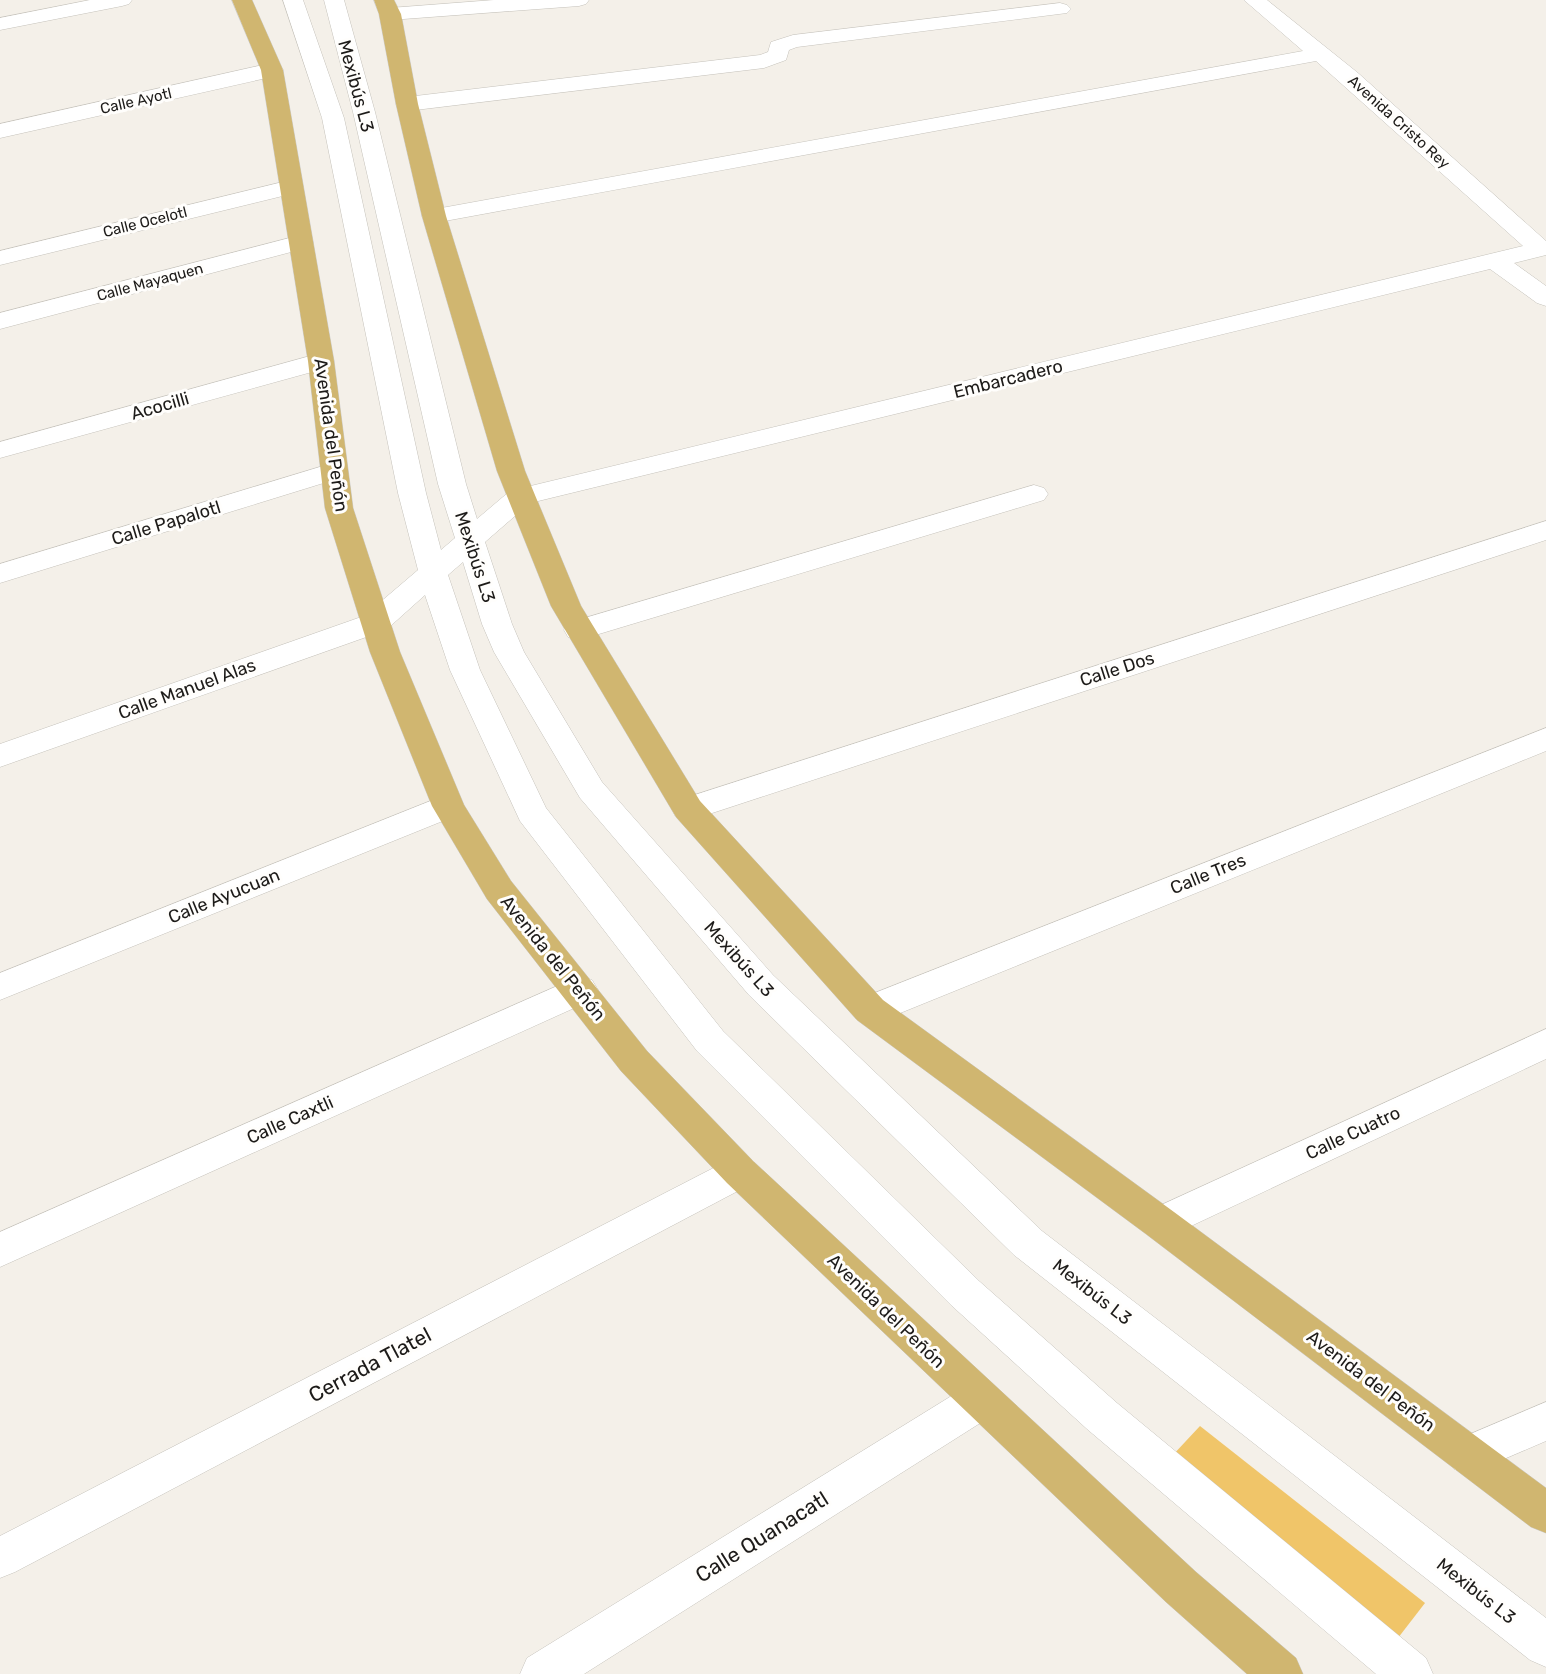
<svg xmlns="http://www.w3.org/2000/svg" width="1546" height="1674" font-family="Rubik,sans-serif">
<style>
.building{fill:#f0c569}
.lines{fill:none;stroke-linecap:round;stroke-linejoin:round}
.minor-casing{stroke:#c5c2bb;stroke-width:1}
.major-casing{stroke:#cdcdcc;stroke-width:1}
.minor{fill:#fff;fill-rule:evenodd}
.major{fill:#d0b670;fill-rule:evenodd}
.labels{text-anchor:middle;stroke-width:6;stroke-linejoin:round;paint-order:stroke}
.far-street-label{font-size:15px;fill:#1d1b19;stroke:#fffefc}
.street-label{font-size:18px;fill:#1d1b19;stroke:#fffefc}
.near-street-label{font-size:21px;fill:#1d1b19;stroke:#fffefc}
</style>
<rect width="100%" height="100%" fill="#f4f0e9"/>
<path class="building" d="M1200,1426L1425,1603L1398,1638L1171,1457Z"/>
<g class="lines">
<g class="minor-casing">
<g id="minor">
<path d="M90,0H132L129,4L122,6L0,30V18Z"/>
<path d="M283,0H303L344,118L426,493L441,550L455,538L438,484L353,112L324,0H344L375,112L466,484L477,519L510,491L1523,246L1316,61L434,223L425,221L422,216L425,211L1303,51L1244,0H1267L1358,73L1546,241V255L1514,263L1546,286V306L1537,303L1490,269L530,503L485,542L512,624L524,652L602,782L773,975L1042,1231L1546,1618V1667L1530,1660L1014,1255L749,995L580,798L494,652L482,624L463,562L448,575L480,670L546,808L723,1031L979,1281L1117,1403L1426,1658L1433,1674H1376L1087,1429L951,1305L697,1051L520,821L450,670L425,595L386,630L0,767V744L364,616L418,570L398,493L322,118Z"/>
<path d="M494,0H589L586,4L579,6L390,20L383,18L379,14L383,10L390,8Z"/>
<path d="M1060,3L1067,5L1071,9L1067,13L797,47L789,50L786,60L764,68L407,111L399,109L396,104L399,99L407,97L760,55L768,52L771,42L793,35Z"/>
<path d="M272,63L280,65L283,70L280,75L0,138V124Z"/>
<path d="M291,180L299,182L303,187L299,192L0,265V251Z"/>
<path d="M301,235L310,237L313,242L310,247L0,329V313Z"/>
<path d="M321,353L330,355L334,361L330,367L0,458V442Z"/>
<path d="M333,463L343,465L347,471L343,477L0,583V564Z"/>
<path d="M1034,485L1044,488L1048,494L1044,500L579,640L568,637L564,630L568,623Z"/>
<path d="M1546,521V540L700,817L688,821L676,817L672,809L676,801Z"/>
<path d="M1546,728V751L883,1020L870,1024L857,1020L852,1010L857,1000Z"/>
<path d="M448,794L460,798L464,806L460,814L0,1000V973Z"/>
<path d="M580,976L592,980L598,990L592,1000L0,1267V1232Z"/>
<path d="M1546,1029V1059L1174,1234L1160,1239L1146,1234L1141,1223L1146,1212Z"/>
<path d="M740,1156L753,1161L759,1172L753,1183L15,1572L0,1578V1536L727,1161Z"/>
<path d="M981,1382L996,1387L1002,1400L996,1413L584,1674H520L527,1658L966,1387Z"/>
<path d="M1546,1402V1441L1469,1474L1454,1469L1448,1455L1454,1441Z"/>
</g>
</g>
<g class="major-casing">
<g id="major">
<path d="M232,0H252L283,70L334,361L353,508L400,652L464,805L511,881L647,1051L753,1161L1196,1572L1296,1658L1303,1674H1247L1166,1602L727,1183L621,1071L487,899L432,806L370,652L325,508L308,361L261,70Z"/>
<path d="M374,0H394L401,14L418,104L446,216L525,471L581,606L700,801L883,1000L1174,1212L1546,1488V1533L1531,1527L1146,1234L857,1020L676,817L551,606L497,471L422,216L396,104L379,14Z"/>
</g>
</g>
<use href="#minor" class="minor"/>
<use href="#major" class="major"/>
</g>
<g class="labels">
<g class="far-street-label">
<text transform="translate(136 101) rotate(-13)" y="5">Calle Ayotl</text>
<text transform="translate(1399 122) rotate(42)" y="5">Avenida Cristo Rey</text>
<text transform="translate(145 222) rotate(-14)" y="5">Calle Ocelotl</text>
<text transform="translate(150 282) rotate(-15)" y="5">Calle Mayaquen</text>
</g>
<g class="street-label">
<text transform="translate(356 86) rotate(75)" y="6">Mexibús L3</text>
<text transform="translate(1008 379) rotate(-14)" y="6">Embarcadero</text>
<text transform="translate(160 406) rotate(-16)" y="6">Acocilli</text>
<text transform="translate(331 435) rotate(82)" y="6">Avenida del Peñón</text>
<text transform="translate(166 523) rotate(-17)" y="6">Calle Papalotl</text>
<text transform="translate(475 557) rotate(72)" y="6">Mexibús L3</text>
<text transform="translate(1117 669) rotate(-18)" y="6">Calle Dos</text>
<text transform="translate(187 689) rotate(-20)" y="6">Calle Manuel Alas</text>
<text transform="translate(1208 874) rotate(-22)" y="6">Calle Tres</text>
<text transform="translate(224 896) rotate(-22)" y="6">Calle Ayucuan</text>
<text transform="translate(553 958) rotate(51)" y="6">Avenida del Peñón</text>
<text transform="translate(739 959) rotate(48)" y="6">Mexibús L3</text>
<text transform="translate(290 1120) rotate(-24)" y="6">Calle Caxtli</text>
<text transform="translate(1353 1133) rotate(-25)" y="6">Calle Cuatro</text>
<text transform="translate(1092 1292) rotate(38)" y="6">Mexibús L3</text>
<text transform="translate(886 1311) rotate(44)" y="6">Avenida del Peñón</text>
<text transform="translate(1371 1381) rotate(37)" y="6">Avenida del Peñón</text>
<text transform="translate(1476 1591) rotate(38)" y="6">Mexibús L3</text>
</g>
<g class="near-street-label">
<text transform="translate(370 1365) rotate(-28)" y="7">Cerrada Tlatel</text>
<text transform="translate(762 1537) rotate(-32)" y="7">Calle Quanacatl</text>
</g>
</g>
</svg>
